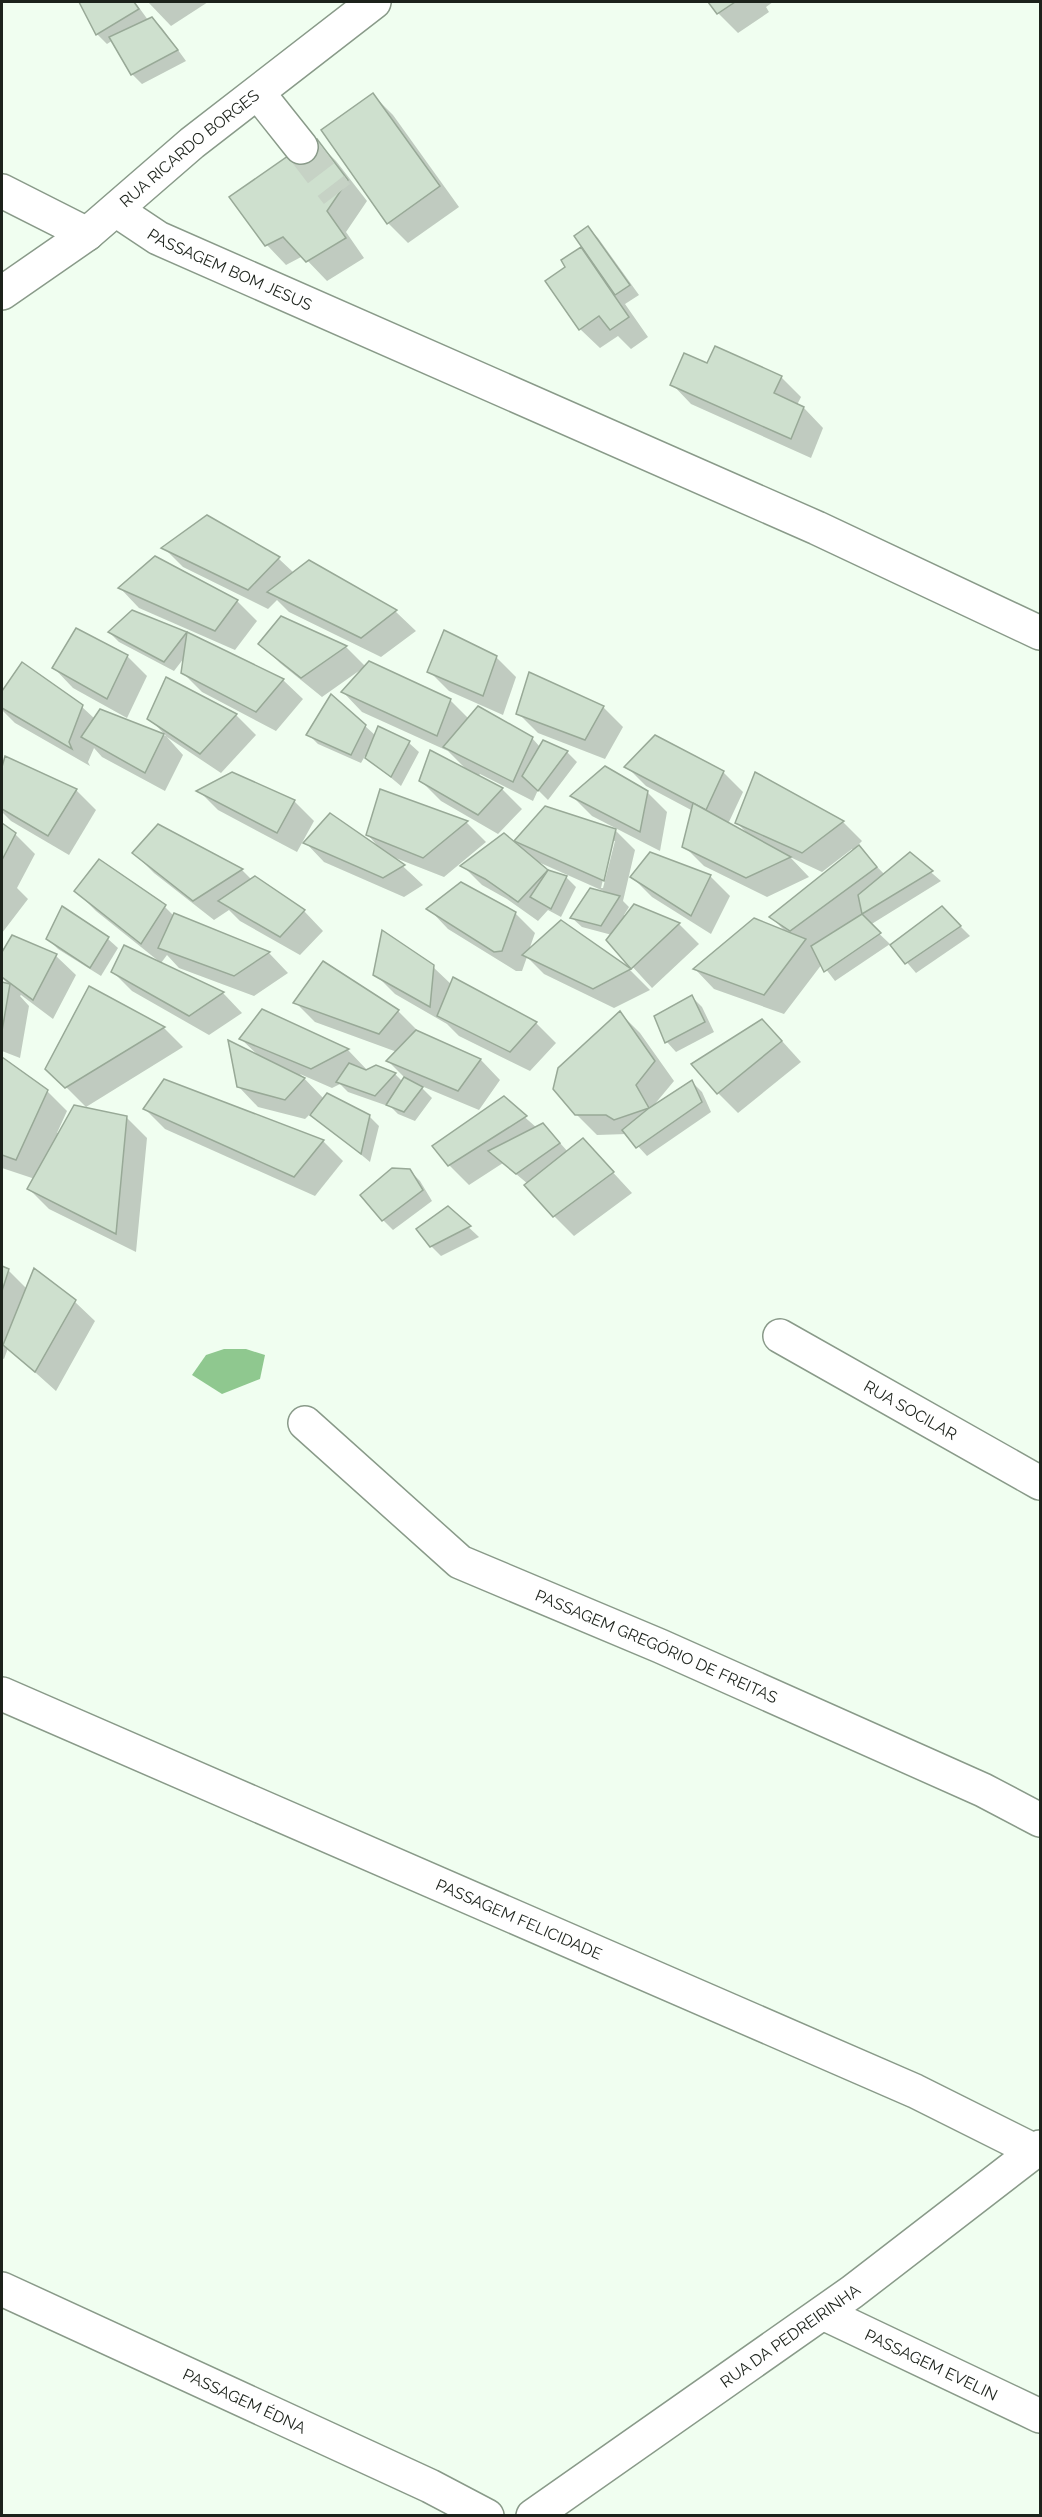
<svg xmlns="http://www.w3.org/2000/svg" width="1042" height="2517" font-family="Raleway,sans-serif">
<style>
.water{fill:#8fc88f}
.shadow{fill:#0003;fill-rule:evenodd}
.building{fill:#cee0ce;stroke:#98a997;stroke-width:1.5}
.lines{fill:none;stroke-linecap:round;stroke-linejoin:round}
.minor-tunnel{stroke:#c6d2c5;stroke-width:33;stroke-dasharray:33 16;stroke-linecap:butt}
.minor-casing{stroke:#899a89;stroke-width:36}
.minor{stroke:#fff;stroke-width:33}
.labels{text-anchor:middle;stroke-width:6;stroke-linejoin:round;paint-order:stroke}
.street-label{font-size:16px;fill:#1c221b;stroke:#f0fef0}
</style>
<rect width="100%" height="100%" fill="#f0fef0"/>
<path class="water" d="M224,1349H246L265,1355L260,1379L222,1394L192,1375L206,1355Z"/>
<g class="shadow">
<path d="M81,2H135L148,20L152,18L162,28L186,61L142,84L132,74L113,40L107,44L97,34Z"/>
<path d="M148,2H208L171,26Z"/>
<path d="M710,2H773L766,7L769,12L738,33L718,13Z"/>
<path d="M373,95L393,115L459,207L408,243L388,223Z"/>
<path d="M316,141L336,161L367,201L346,232L364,258L327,281L303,256L286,265L267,245Z"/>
<path d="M588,228L598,238L639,295L625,304L648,337L631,349L618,336L600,348L580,329L567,267L581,249L588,253Z"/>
<path d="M708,365L781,377L801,397L797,405L804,408L823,428L811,458L691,404L672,384Z"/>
<path d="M207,517L279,559L294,573L309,562L396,612L416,631L381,657L289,612L277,600L268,609L183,567L164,548Z"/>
<path d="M155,557L237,601L257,621L235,650L139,608L120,588Z"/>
<path d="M132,611L186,633L283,680L303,699L276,731L202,692L182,672L184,658L174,671L119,642L110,633Z"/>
<path d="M260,643L346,647L366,667L450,700L469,719L532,738L540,747L543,742L567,752L577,762L548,800L538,790L533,801L480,774L478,777L502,789L522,809L498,834L441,801L421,781L469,772L448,751L362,712L343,692L363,668L322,697L280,663Z"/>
<path d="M127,656L147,676L127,718L73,688L54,668Z"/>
<path d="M496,657L516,677L503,715L449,691L429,671Z"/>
<path d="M22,664L82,707L95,719L100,711L166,736L183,755L165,791L102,757L94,748L88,762L90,766L15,723L2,710V694Z"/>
<path d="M167,679L236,715L256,735L221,773L167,737L149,718Z"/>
<path d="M603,707L623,727L605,759L538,733L518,713Z"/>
<path d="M365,726L376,736L379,728L409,743L419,752L401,786L365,756L361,763L318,744L308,734Z"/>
<path d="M6,758L76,790L96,810L69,855L11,821L2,812V771Z"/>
<path d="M627,767L723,772L743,792L728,824L748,834L737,823L756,774L843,822L862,841L857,846L885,875L910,854L941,881L870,925L890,944L835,981L822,964L784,1014L714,989L695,969L786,932L771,917L854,851L852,849L822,872L790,857L809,877L767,897L704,866L684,846L693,811L646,786Z"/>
<path d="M232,774L294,801L314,821L297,852L218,810L199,791Z"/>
<path d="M381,791L467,823L486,842L444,877L393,857L423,885L404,897L324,862L305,842L381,850L368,835Z"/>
<path d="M647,792L667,812L660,851L592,816L572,796Z"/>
<path d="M545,808L615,830L635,850L623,901L629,907L624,915L626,916L634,906L679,924L699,944L652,988L608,940L612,935L582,927L572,918L608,893L536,861L548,872L566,877L576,887L561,917L548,910L538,921L507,899L482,885L463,866L514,843ZM612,841H615L603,888H601Z"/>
<path d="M2,824L15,834L35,854L17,888L28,899L2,933Z"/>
<path d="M159,825L242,870L252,880L304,911L323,931L300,955L240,921L229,910L214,920L154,873L134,853Z"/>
<path d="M710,876L730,896L711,934L652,897L632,877Z"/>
<path d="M76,891L165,907L174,916L269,953L288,973L254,996L179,968L167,955L161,963L96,911Z"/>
<path d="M942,908L970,936L916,973L892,945Z"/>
<path d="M429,909L515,913L535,933L529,950L561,922L630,970L650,990L614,1008L544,974L527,957L522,971H516L448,929Z"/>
<path d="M13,937L56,956L76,975L53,1019L21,995L20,996L29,1006L20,1058L2,1051V984L10,986L2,978V955Z"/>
<path d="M48,939H108L118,948L101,976L58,949Z"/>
<path d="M125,947L223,993L242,1013L209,1035L132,991L113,972Z"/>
<path d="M323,963L398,1011L418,1031L417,1032L481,1060L500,1080L479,1110L419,1085L432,1098L415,1121L398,1114L387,1103L385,1105L348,1092L340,1084L332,1088L300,1074L324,1099L369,1116L379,1126L370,1162L311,1113L305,1119L258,1107L238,1086L259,1056L241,1039L262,1010L348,1050L368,1071L395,1074L403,1082L405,1078L388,1061L397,1052L315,1022L295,1002Z"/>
<path d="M433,967L452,985L454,979L536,1023L556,1043L530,1071L459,1036L447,1024L395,994L375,974Z"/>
<path d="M90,988L164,1028L183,1047L86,1107L47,1068Z"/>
<path d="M692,997L702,1007L714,1032L676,1052L667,1042L656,1017Z"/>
<path d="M620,1013L640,1033L674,1081L654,1105L692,1082L702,1092L711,1112L647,1156L627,1134L597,1135L576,1114Z"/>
<path d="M782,1041L801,1062L738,1113L718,1093Z"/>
<path d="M3,1059L47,1091L67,1111L57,1133L127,1118L147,1138L136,1252L49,1209L29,1189L35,1179L2,1168Z"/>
<path d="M165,1081L323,1141L343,1161L315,1196L165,1129L145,1109Z"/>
<path d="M503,1098L537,1128L553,1135L568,1152L583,1140L632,1193L574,1236L554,1216L528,1184L503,1163L469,1185L449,1165L435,1146Z"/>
<path d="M410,1171L420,1181L432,1201L393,1230L383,1220Z"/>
<path d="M448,1208L479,1237L441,1256L431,1246Z"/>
<path d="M2,1267L8,1270L27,1289L75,1302L95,1321L56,1391L8,1348L4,1359L2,1358Z"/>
</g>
<g class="building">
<path d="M79,2H134L139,9L96,35Z"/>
<path d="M708,2H735L717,14Z"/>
<path d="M152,17L178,50L131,75L109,37Z"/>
<path d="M373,93L440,186L387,224L321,130Z"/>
<path d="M317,139L348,180L327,211L346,238L306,262L283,237L265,246L229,197L301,147Z"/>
<path d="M588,226L630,285L615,295L574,236Z"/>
<path d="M581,247L629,317L610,330L599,316L579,330L545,281L565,267L561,260Z"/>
<path d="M715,346L782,376L774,393L804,407L791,439L670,385L684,353L707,363Z"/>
<path d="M207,515L280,557L248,590L161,548Z"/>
<path d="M155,556L238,600L215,631L118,588Z"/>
<path d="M309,560L397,610L361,638L267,592Z"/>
<path d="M132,610L187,632L164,662L108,632Z"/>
<path d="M281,616L347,646L301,678L258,644Z"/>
<path d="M76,628L128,655L107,699L52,668Z"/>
<path d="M444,630L497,656L483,696L427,672Z"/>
<path d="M187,632L284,679L256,712L181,673Z"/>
<path d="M369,661L451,699L437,736L341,692Z"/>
<path d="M22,662L83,705L69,742L72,749L2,708V691Z"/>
<path d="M529,672L604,706L585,740L516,714Z"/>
<path d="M166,677L237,714L200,754L147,719Z"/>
<path d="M331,694L366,725L351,755L306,735Z"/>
<path d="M478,706L533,737L513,782L443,747Z"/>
<path d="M100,709L164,734L145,773L81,737Z"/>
<path d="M378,726L410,741L391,777L365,758Z"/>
<path d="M655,735L724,771L706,810L624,767Z"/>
<path d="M543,740L568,751L538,791L522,776Z"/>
<path d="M430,750L503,788L478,815L419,781Z"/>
<path d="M5,756L77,789L48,836L2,809V767Z"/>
<path d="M605,766L648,791L640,832L570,796Z"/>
<path d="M232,772L295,800L277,833L196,791Z"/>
<path d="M755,772L844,821L802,853L735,823Z"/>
<path d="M380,789L468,821L423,858L366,835Z"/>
<path d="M693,803L791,857L746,878L682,847Z"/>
<path d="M545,806L616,829L604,881L514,841Z"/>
<path d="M330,813L405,865L383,878L303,843Z"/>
<path d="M2,823L16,833L2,860Z"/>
<path d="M158,824L243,869L193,901L132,853Z"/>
<path d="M504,833L548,870L518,902L485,879L460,866Z"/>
<path d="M859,845L877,867L790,931L769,917Z"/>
<path d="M650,852L711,875L691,916L630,877Z"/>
<path d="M910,852L933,871L862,914L858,895Z"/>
<path d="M99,859L166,905L141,944L74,891Z"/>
<path d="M548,870L567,876L551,909L530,897Z"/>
<path d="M255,876L305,910L280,937L218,901Z"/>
<path d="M461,882L516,912L502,951L494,952L426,909Z"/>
<path d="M590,888L620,896L601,926L570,918Z"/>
<path d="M634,904L680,923L631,969L606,940Z"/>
<path d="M62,906L109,937L90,968L46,939Z"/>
<path d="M942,906L961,926L905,964L890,945Z"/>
<path d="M174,913L270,952L234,976L158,948Z"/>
<path d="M862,914L881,933L824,972L811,946Z"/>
<path d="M754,918L806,939L764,995L693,969Z"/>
<path d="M561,920L631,969L593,989L522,955Z"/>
<path d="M382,930L434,965L430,1007L373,975Z"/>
<path d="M12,935L57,954L33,1000L2,977V952Z"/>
<path d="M124,945L224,992L189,1016L111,972Z"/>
<path d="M323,961L399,1010L379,1034L293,1003Z"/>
<path d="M453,977L537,1022L510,1052L437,1016Z"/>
<path d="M2,982L10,984L2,1031Z"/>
<path d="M89,986L165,1027L65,1088L45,1069Z"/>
<path d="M692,995L705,1022L665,1043L654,1016Z"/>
<path d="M262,1009L349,1049L311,1069L239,1039Z"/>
<path d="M620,1011L655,1061L636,1085L649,1108L614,1120L606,1115H575L553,1089L558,1068Z"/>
<path d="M762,1019L782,1041L717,1094L691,1064Z"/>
<path d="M416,1030L481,1059L458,1091L386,1061Z"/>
<path d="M228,1040L305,1078L285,1100L237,1087Z"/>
<path d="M2,1057L48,1090L16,1160L2,1155Z"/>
<path d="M349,1063L366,1070L376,1065L396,1073L375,1096L336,1082Z"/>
<path d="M404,1077L423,1087L404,1112L386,1105Z"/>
<path d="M164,1079L324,1140L294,1177L143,1109Z"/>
<path d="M692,1080L702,1102L636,1148L622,1130L649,1108Z"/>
<path d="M327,1093L370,1115L361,1154L310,1115Z"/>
<path d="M504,1096L527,1116L448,1166L432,1146Z"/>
<path d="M74,1105L127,1116L116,1234L27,1189Z"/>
<path d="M543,1123L560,1143L516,1174L488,1151Z"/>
<path d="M583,1138L614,1172L553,1217L524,1185Z"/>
<path d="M392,1168L410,1169L423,1190L382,1221L360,1195Z"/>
<path d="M448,1206L471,1226L430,1247L416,1229Z"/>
<path d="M2,1266L9,1269L2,1291Z"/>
<path d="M34,1268L76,1300L35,1372L3,1345Z"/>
</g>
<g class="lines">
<path class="minor-tunnel" d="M301,147L337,194"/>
<g class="minor-casing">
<g id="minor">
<path d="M258,93L301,147"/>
<path d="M2,191L87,234"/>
<path id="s1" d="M116,210L158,238L817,528L1040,633"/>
<path id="s2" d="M2,293L87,234L192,143L374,2"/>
<path id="s3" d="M780,1336L1040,1483"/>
<path id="s4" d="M305,1423L460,1562L660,1646L983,1790L1040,1820"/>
<path id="s5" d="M2,1694L915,2091L1035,2151"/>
<path id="s6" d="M2,2289L430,2486L487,2516"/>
<path id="s7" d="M823,2313L1040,2416"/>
<path id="s8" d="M533,2516L852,2292L1040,2147"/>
</g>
</g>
<use href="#minor" class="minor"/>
</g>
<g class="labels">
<g class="street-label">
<text dy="6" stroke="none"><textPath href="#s2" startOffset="237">RUA RICARDO BORGES</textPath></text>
<text dy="6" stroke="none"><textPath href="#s1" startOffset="129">PASSAGEM BOM JESUS</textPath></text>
<text dy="6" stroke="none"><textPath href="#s3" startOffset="150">RUA SOCILAR</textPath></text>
<text dy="6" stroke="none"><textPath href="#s4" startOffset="422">PASSAGEM GREGÓRIO DE FREITAS</textPath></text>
<text dy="6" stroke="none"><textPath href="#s5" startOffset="564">PASSAGEM FELICIDADE</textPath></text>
<text dy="6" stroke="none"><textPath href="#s8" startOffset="314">RUA DA PEDREIRINHA</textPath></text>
<text dy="6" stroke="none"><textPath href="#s7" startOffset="120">PASSAGEM EVELIN</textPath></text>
<text dy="6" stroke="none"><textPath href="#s6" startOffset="267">PASSAGEM ÉDNA</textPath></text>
</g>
</g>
<rect width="1042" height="2517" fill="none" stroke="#1c221b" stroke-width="6"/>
</svg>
